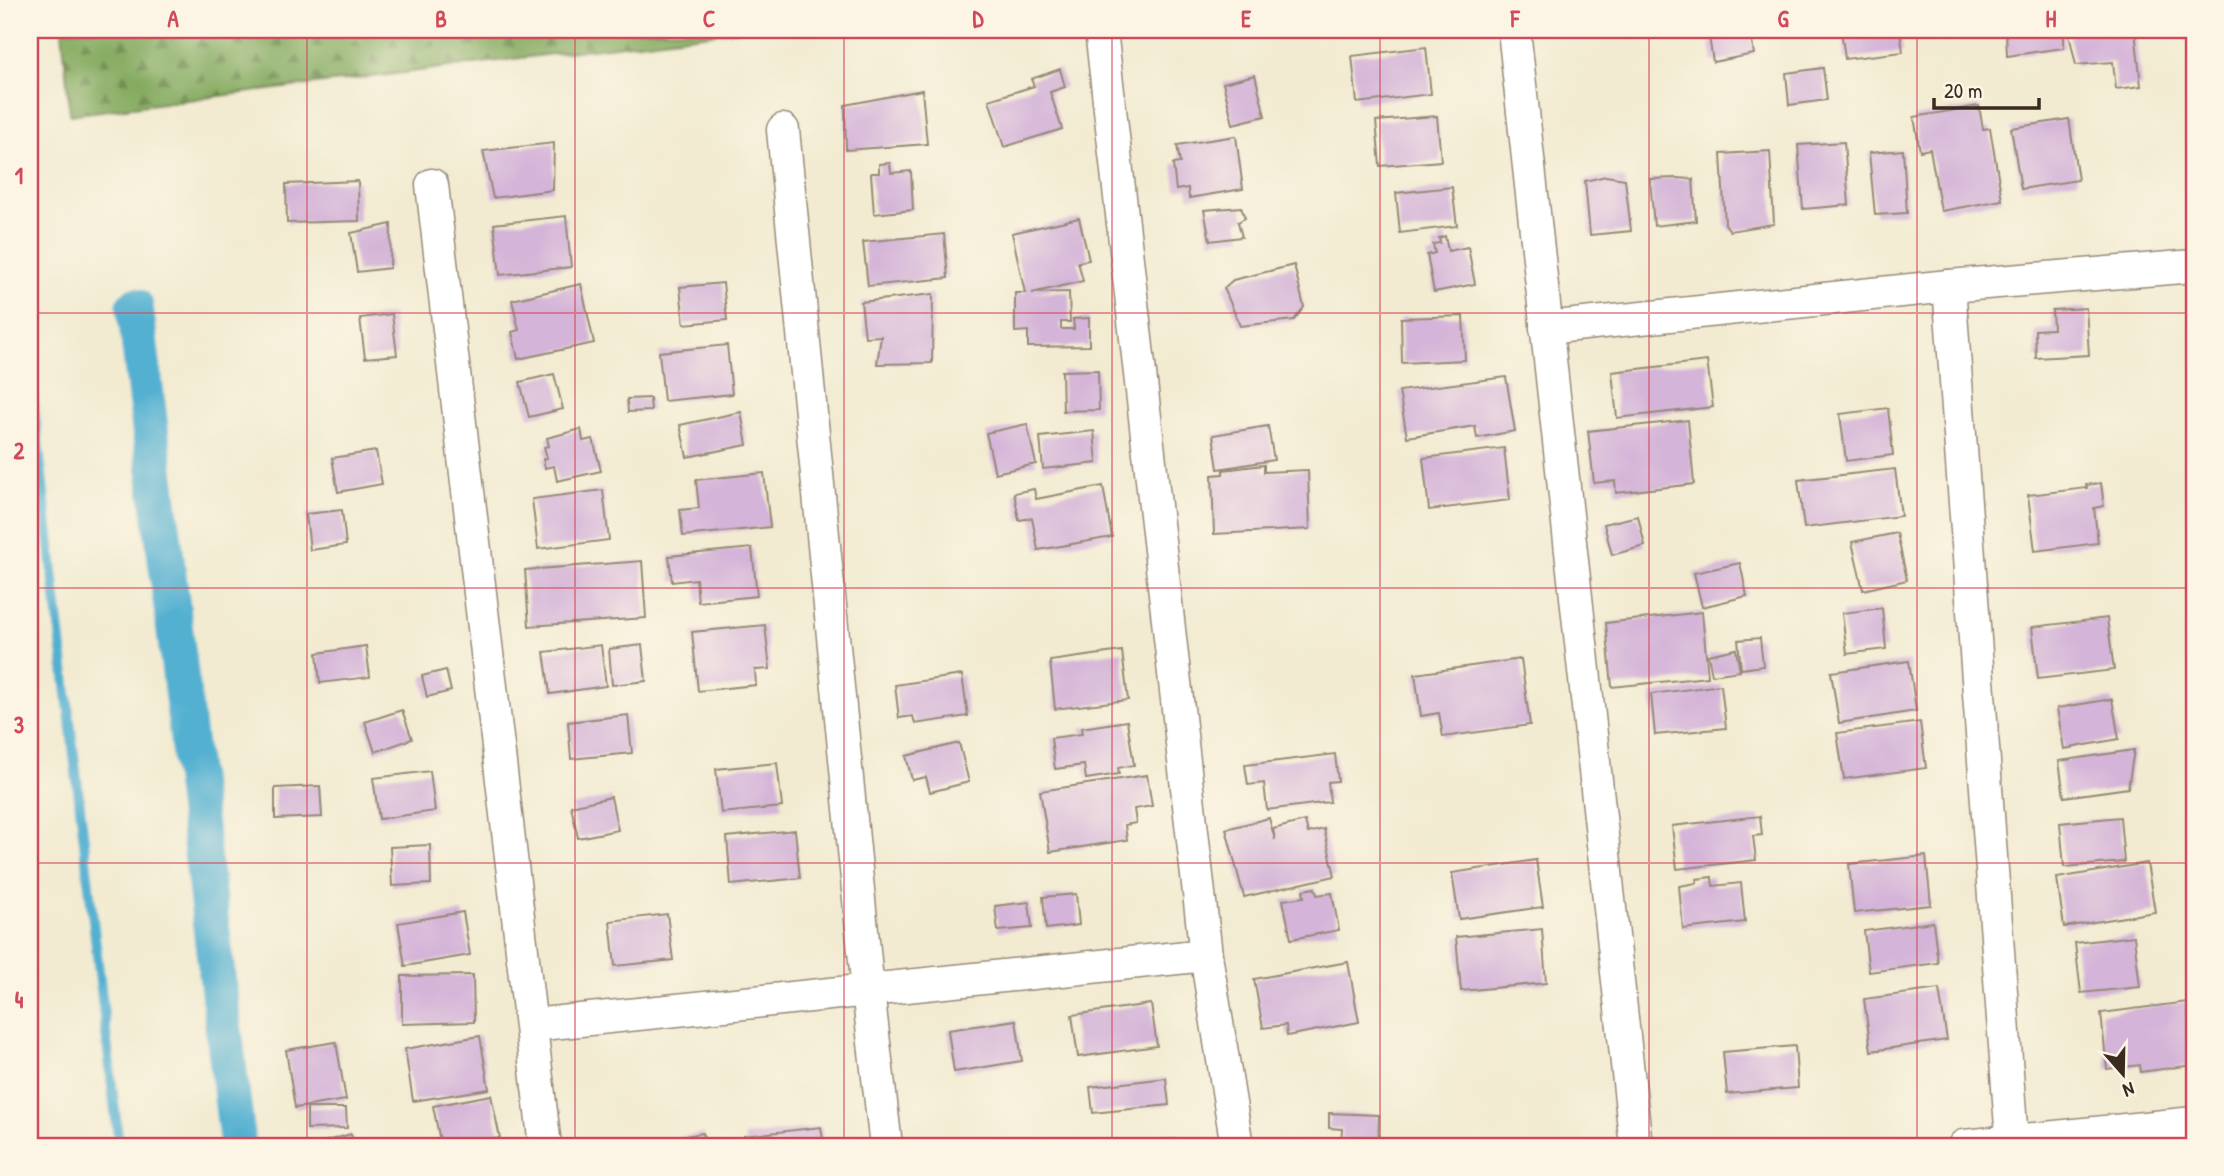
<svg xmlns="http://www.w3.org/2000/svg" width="2224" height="1176" font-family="'Patrick Hand',sans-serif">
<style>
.forest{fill:url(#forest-firs);stroke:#606a40;stroke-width:2}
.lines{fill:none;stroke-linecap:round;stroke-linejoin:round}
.stream{stroke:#52b0d1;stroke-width:10}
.canal{stroke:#52b0d1;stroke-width:37}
.building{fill:#d4b4d8}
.street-casing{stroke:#968a78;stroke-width:35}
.street{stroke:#fff;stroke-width:32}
.grid{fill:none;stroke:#d1495b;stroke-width:2;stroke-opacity:0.55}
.neatline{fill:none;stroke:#d1495b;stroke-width:2.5}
.grid-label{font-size:23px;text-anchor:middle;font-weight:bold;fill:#d1495b}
</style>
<defs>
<pattern id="forest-firs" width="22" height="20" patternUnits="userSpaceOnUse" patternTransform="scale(1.75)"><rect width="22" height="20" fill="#85ab61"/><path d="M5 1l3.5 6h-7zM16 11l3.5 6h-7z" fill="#6e8b4f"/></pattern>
</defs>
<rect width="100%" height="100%" fill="#fcf5e5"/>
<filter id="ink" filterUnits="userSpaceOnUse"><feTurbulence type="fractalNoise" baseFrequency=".0143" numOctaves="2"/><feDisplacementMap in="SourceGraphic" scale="14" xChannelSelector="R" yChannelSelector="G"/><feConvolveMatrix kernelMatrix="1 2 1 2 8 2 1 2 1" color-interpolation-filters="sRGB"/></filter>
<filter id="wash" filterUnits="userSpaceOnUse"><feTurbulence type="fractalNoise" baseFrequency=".00686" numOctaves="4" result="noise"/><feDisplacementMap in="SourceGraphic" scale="28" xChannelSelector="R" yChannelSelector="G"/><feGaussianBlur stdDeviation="1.57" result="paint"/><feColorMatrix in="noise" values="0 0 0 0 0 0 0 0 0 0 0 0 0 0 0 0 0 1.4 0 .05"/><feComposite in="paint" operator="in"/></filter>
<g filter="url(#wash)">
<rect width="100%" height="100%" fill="#f2ebd1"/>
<path class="forest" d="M62,30H742L70,115Z"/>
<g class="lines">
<path class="stream" d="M30,372L119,1146"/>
<path class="canal" d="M135,306L238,1146"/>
</g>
<g id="blocks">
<g class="building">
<path d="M1708,30H1750L1754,54L1713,62Z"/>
<path d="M1841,30H1900L1903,52L1845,59Z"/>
<path d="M2006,30H2064V48L2007,56Z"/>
<path d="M2068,30H2135L2141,86L2116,89L2113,62L2076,65Z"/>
<path d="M1426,47L1431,94L1357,103L1352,56Z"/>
<path d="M1823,68L1827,100L1789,105L1786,73Z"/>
<path d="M1060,69L1065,87L1050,92L1062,129L1004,147L989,100L1034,86L1031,79Z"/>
<path d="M1255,75L1265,116L1233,124L1223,83Z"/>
<path d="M922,90L927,144L846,150L845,105Z"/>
<path d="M1979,106L1983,129L1990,128L2002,200L1941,211L1930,149L1920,151L1914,117Z"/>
<path d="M1437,116L1441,161L1380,166L1376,121Z"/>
<path d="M2069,119L2078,180L2021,189L2011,128Z"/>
<path d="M1236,136L1243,189L1189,198L1188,188L1176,190L1173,164L1180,163L1177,145Z"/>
<path d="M1844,142L1849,205L1803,209L1798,145Z"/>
<path d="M554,143L553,190L493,198L483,151Z"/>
<path d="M1903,150L1907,213L1875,215L1869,153Z"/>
<path d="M1770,151L1774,224L1730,231L1725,224L1721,154Z"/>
<path d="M890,163L891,173L911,171L913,210L874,214L871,173H879V164Z"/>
<path d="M1606,176L1625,179L1631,231L1590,235L1585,181Z"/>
<path d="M1676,178L1693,179L1696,221L1654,226L1650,179Z"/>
<path d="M358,181L359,221L287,223L286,184Z"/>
<path d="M1452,187L1457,226L1400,233L1396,193Z"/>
<path d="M1241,207L1245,218L1238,222L1242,237L1210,241L1204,210Z"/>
<path d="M566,216L571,267L500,275L494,224Z"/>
<path d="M1079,218L1089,260L1078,262L1083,281L1032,293L1069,292L1070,322H1061V329H1074L1073,319L1089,318V346L1028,347V331L1015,332V293H1025L1012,233Z"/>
<path d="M391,224L390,268L357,272L351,233Z"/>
<path d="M944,234L948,278L868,286L863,242Z"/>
<path d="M1445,236L1448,251L1468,247L1475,284L1434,292L1427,255L1435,253L1433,244L1440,243L1439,238Z"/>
<path d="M1294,265L1304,307L1294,320L1240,326L1224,288L1233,280Z"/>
<path d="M723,283L727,320L684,324L680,287Z"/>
<path d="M581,284L594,343L518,359L512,332L519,330L512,300Z"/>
<path d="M933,294L932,363L877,364L881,336L865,337L861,302Z"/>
<path d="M2086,308L2089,355L2036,358L2035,330L2053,329L2052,310Z"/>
<path d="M392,314L397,355L365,358L360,318Z"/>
<path d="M1463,316L1465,360L1402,363L1401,318Z"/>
<path d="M727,345L732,394L664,401L659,352Z"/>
<path d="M1707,361L1713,407L1617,418L1612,372Z"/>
<path d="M1098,370L1099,410L1063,411L1062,371Z"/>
<path d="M554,374L563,409L529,417L520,382Z"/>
<path d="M1506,377L1515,431L1477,438L1475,426L1407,437L1399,391Z"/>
<path d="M650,398L651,411L628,412L627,399Z"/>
<path d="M1888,408L1893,455L1846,461L1840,414Z"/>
<path d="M741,412L747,445L687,457L680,425Z"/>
<path d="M1688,420L1694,484L1616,493L1615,481L1594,483L1588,431Z"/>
<path d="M1027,424L1036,464L995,473L986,433Z"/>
<path d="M1268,426L1274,460L1218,469L1213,435Z"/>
<path d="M581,429L583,441L593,439L601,471L557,481L554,466L545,468L543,459L547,458L544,447L549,446L547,438Z"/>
<path d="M1094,431L1097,463L1043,469L1040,437Z"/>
<path d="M1504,448L1510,500L1429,510L1423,458Z"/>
<path d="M376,451L382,484L338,492L332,458Z"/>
<path d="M1264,465V472L1308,470L1310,529L1214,534L1212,475L1223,474V470Z"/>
<path d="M1895,469L1901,516L1804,528L1798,480Z"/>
<path d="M764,473L770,527L683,536L680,510L699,508L696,480Z"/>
<path d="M2101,483L2104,506L2094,508L2098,543L2035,551L2028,495L2087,488L2086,485Z"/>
<path d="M1103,486L1112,537L1038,550L1032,518L1019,520L1014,493L1034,489L1036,499Z"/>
<path d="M603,490L609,540L538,549L532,499Z"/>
<path d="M342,510L346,545L310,550L306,514Z"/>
<path d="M1638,516L1645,546L1612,555L1604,524Z"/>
<path d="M1897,533L1907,580L1863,590L1852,542Z"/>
<path d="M752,548L757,596L698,602L696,579L672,582L669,556Z"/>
<path d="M642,561L646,618L529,626L525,570Z"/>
<path d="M1740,563L1747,596L1702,607L1694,573Z"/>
<path d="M1882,608L1886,649L1847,654L1842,613Z"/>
<path d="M1702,612L1708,677L1612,687L1606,623Z"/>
<path d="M2107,618L2114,670L2038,679L2032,627Z"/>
<path d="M765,625L770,669L755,670L756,685L698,691L692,632Z"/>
<path d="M1760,638L1763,666L1741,669L1738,640Z"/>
<path d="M601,645L606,686L550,694L544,652Z"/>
<path d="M642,645L646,681L612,685L609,649Z"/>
<path d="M366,646L370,677L320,683L317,653Z"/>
<path d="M1736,649L1740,671L1712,675L1708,655Z"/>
<path d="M1122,651L1128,700L1055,709L1050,661Z"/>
<path d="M1521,659L1530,725L1443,737L1439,713L1421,716L1415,674Z"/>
<path d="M1909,661L1916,711L1839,723L1831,672Z"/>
<path d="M446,670L451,691L427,697L422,676Z"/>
<path d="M962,675L968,716L915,724L913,716L899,718L895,685Z"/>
<path d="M1721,685L1726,728L1655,735L1651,694Z"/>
<path d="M2112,699L2119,739L2064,749L2057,708Z"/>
<path d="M402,710L412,739L375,752L365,722Z"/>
<path d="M628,715L632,753L571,759L568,722Z"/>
<path d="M1127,721L1134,765L1118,768L1119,774L1086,779L1084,765L1055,769L1051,738L1082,734L1081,728Z"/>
<path d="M1920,722L1926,768L1844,779L1837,733Z"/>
<path d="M959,743L969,782L930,792L926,777L912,780L906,756Z"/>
<path d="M2134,750L2128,788L2064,797L2059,761Z"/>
<path d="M1335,754L1338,781L1328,782L1330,802L1267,810L1264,783L1248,785L1245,765Z"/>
<path d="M777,763L782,807L721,813L716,769Z"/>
<path d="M430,771L435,811L379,819L373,778Z"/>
<path d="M1147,775L1152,806L1134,809L1136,823L1125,825L1127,840L1050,852L1040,791Z"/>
<path d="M320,786L322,817L275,819V788Z"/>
<path d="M611,797L618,830L578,838L571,806Z"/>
<path d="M1760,816L1762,835L1753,836L1756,860L1677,869L1672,826Z"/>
<path d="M2120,817L2124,862L2064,867L2060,823Z"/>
<path d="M1269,818L1275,840L1273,829L1305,821L1308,833L1324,829L1335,876L1244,897L1226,829Z"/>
<path d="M795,830L800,878L731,885L727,837Z"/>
<path d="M430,845L431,884L392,886L390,847Z"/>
<path d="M1926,856L1931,905L1854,913L1849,864Z"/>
<path d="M1536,860L1543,907L1459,919L1452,873Z"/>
<path d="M2147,863L2155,912L2064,927L2057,878Z"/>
<path d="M1712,877L1713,886L1741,883L1745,922L1683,929L1679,886L1697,883V879Z"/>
<path d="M1315,888L1317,895L1332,893L1339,930L1291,939L1283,900L1304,897L1303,890Z"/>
<path d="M1076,894L1079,925L1046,929L1043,897Z"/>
<path d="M1029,902L1032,928L998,931L995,906Z"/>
<path d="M463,912L470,955L405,966L398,923Z"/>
<path d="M667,914L673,960L615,966L610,921Z"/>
<path d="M1933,922L1938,963L1869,972L1864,931Z"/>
<path d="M1542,929L1546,983L1461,991L1456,937Z"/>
<path d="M2134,936L2140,987L2081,993L2075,943Z"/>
<path d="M1348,962L1359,1022L1287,1036L1286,1025L1263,1028L1254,979Z"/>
<path d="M473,975L474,1022L402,1024V976Z"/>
<path d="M1939,989L1947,1040L1871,1051L1864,999Z"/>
<path d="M2187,1002L2194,1065L2141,1072L2140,1065L2107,1069L2101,1013Z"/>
<path d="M1151,1004L1157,1046L1078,1057L1072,1015Z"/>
<path d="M1016,1020L1022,1061L954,1072L948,1030Z"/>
<path d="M480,1036L489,1089L413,1101L405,1049Z"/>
<path d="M336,1042L346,1100L295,1108L286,1050Z"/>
<path d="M1795,1046L1798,1088L1727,1094L1723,1052Z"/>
<path d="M1166,1078L1169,1105L1093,1113L1090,1087Z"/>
<path d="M491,1095L500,1138L462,1146H441L433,1106Z"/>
<path d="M307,1108H346L347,1128L307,1129Z"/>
<path d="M1329,1113L1379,1115L1378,1146H1341L1342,1129L1329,1128Z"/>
<path d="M821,1127L824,1146H746L744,1136Z"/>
<path d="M703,1133L705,1146H635V1145Z"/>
<path d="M351,1134L354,1146H310Z"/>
<path d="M1181,1139V1146H1111V1142Z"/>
</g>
</g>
</g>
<g filter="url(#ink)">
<use href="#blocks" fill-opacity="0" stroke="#968a78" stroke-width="2"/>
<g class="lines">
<g class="street-casing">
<g id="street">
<path d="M1101,30L1206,955L1237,1146"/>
<path d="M1514,30L1636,1146"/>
<path d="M783,130L868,991L886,1146"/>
<path d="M432,185L545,1146"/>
<path d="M1949,286L2012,1141"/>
<path d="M1546,328L1949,286L2194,266"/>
<path d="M532,1025L1206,955"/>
<path d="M1964,1146L2194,1123"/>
</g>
</g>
<use href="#street" class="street"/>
</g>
</g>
<path class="grid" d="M307,30V1146M575,30V1146M844,30V1146M1112,30V1146M1380,30V1146M1649,30V1146M1917,30V1146M30,313H2194M30,588H2194M30,863H2194"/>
<rect width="2224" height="1176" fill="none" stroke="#fcf5e5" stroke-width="77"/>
<g transform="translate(2123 1074) rotate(160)" stroke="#fcf5e5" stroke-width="5" paint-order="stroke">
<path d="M0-5L12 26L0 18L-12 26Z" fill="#3b2a1e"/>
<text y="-10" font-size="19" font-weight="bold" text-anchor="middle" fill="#3b2a1e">N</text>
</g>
<path d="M1934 98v10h105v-10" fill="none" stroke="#3b2a1e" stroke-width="3.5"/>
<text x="1944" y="98" font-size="21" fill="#3b2a1e" stroke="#fcf5e5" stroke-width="5" paint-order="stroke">20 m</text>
<rect x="38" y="38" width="2148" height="1100" class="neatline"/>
<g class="grid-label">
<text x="173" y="27">A</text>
<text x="441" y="27">B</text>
<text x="709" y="27">C</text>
<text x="978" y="27">D</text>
<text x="1246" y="27">E</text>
<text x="1515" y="27">F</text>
<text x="1783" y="27">G</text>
<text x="2051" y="27">H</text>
<text x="19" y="184">1</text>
<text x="19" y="459">2</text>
<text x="19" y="733">3</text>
<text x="19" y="1008">4</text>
</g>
</svg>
